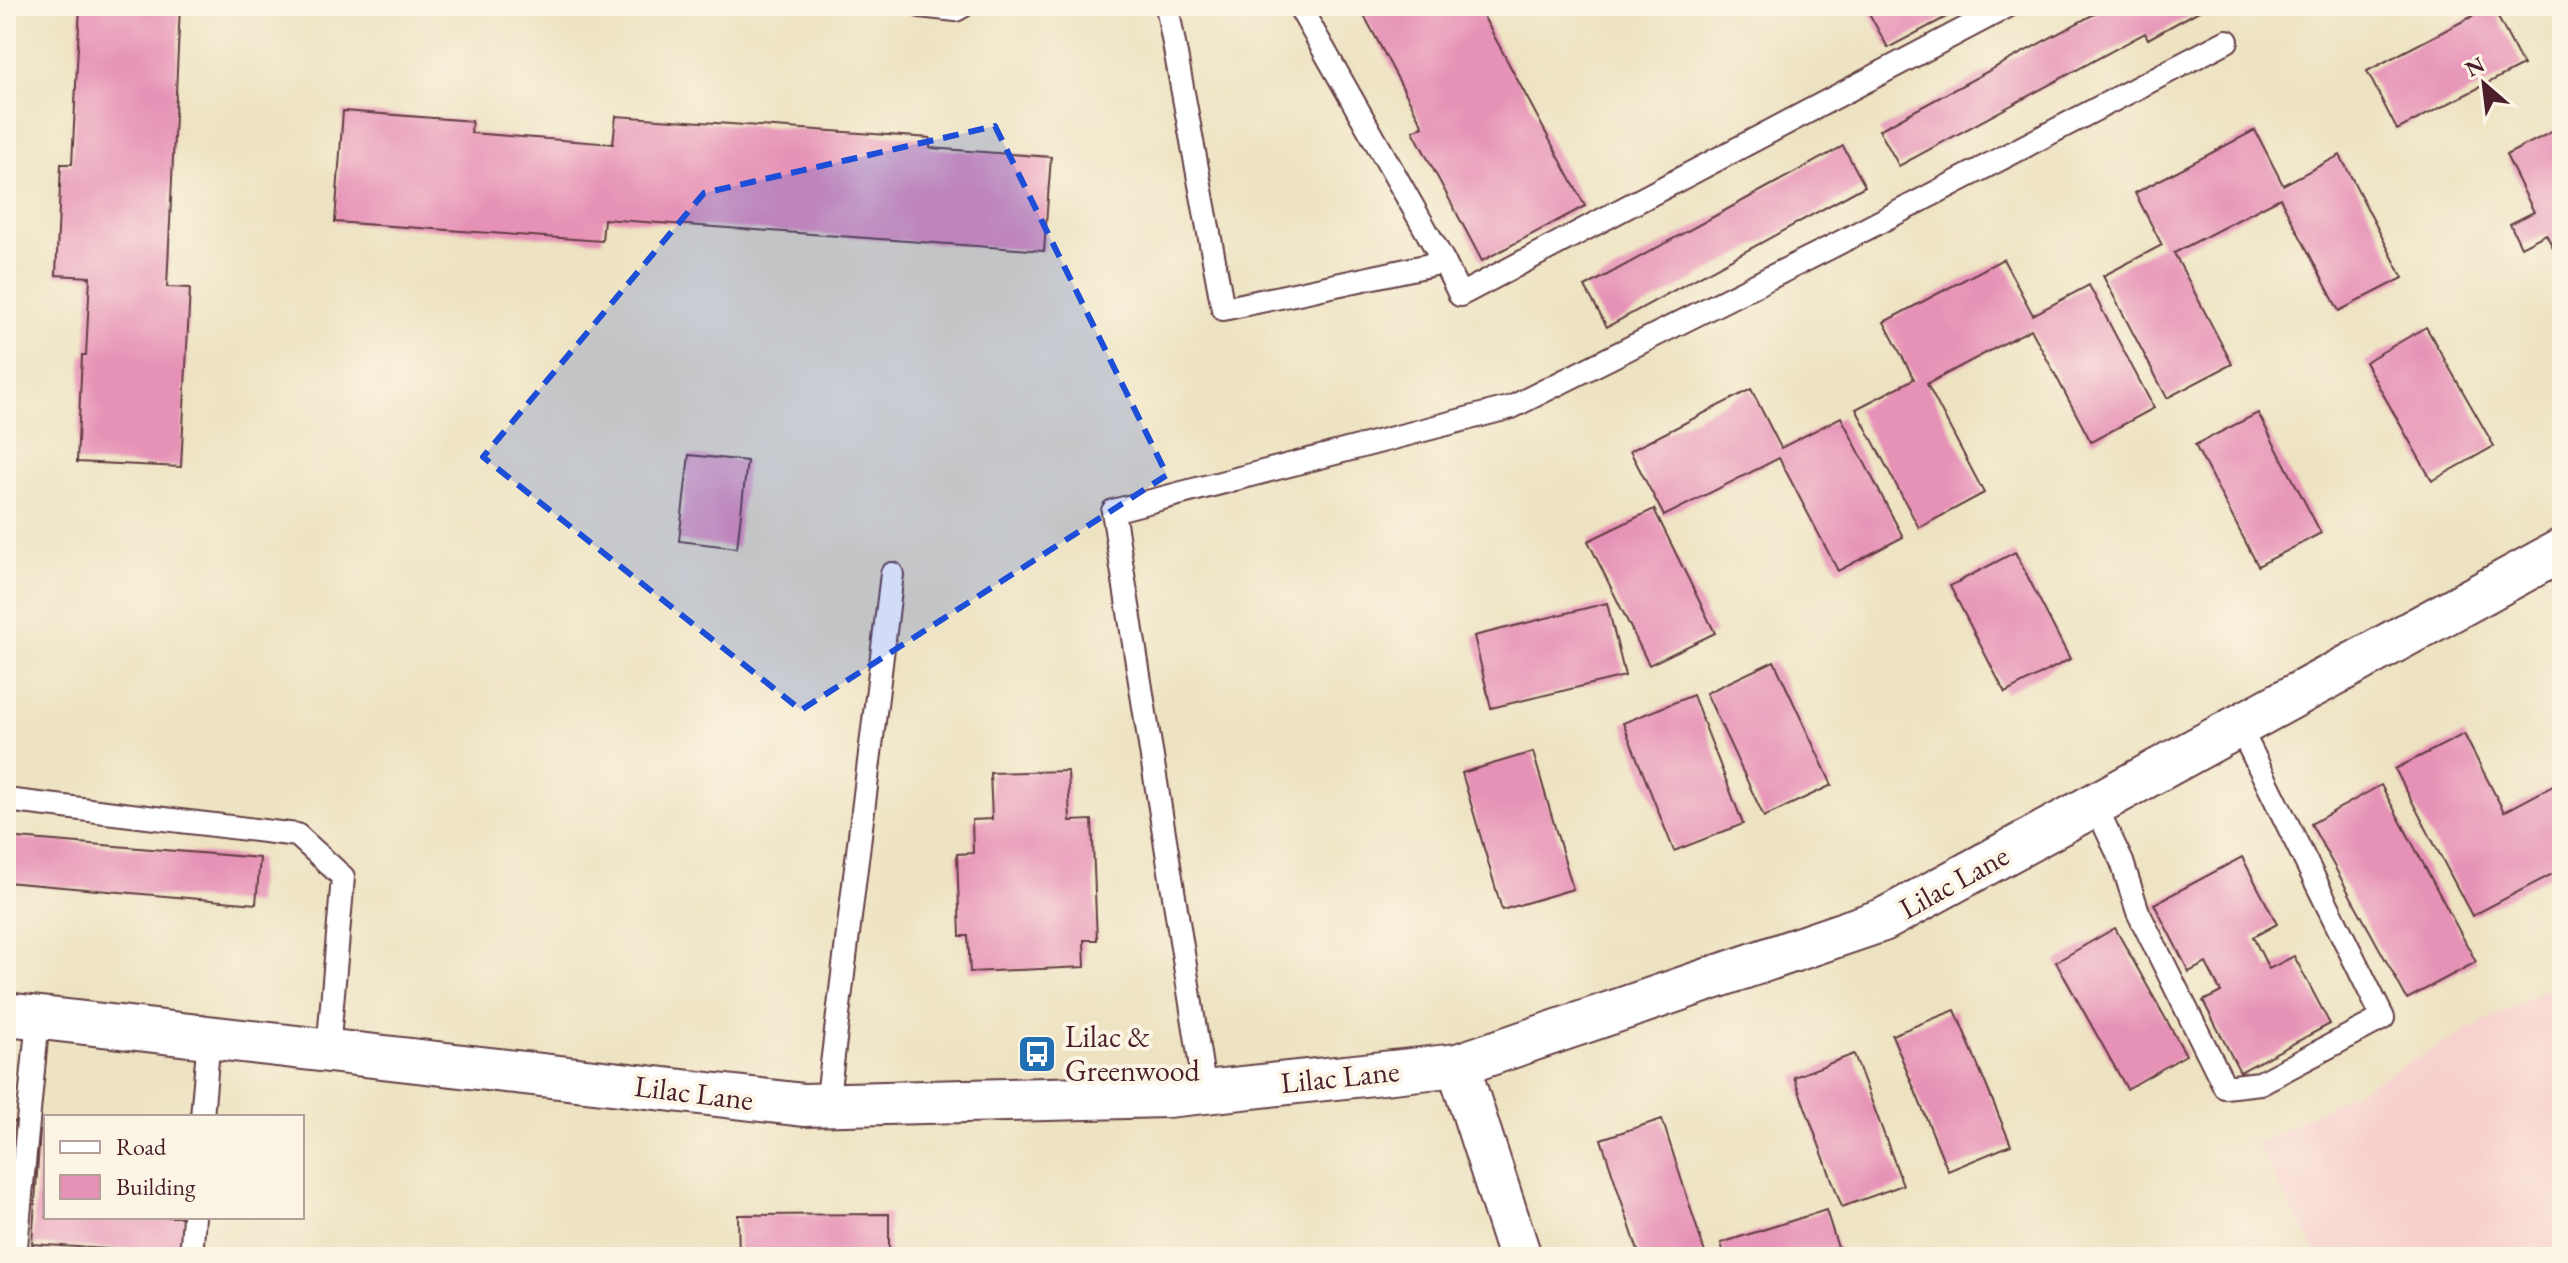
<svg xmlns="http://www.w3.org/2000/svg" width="2568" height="1263" font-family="'EB Garamond',serif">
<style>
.built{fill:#f7d0cd}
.building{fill:#e692b6}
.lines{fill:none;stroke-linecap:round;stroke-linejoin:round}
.lane-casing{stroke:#623c42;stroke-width:26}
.street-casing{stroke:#623c42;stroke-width:46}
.lane{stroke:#fff;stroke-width:22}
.street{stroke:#fff;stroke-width:42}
.marked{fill:#1d4ed8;fill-opacity:0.2;stroke:#1d4ed8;stroke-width:6;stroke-dasharray:16 10;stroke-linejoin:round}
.labels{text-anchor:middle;stroke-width:8;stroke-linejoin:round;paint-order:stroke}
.street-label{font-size:30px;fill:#4a1f2b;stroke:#fcf5e5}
.poi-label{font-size:30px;fill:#4a1f2b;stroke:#fcf5e5;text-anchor:start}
</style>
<rect width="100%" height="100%" fill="#fcf5e5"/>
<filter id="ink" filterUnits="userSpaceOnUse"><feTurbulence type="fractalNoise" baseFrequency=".0125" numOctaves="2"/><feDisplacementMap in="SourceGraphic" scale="16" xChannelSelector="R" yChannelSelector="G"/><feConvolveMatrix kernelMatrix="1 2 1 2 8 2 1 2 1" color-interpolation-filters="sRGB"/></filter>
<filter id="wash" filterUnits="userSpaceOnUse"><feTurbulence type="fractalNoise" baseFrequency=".006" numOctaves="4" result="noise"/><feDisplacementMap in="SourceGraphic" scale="32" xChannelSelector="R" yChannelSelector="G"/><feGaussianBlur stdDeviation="1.8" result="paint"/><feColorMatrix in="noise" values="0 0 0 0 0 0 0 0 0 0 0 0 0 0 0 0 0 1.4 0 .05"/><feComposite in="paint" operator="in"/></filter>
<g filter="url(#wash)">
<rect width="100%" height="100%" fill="#ede2c1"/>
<path class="built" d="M2562,980V1257H2319L2256,1145Z"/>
<g id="blocks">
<g class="building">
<path d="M80,6H180L167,287L190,288L181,467L77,462L82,355H86L90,277L56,275L61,164H72Z"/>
<path d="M1359,6H1478L1585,206L1482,261L1413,131L1423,126Z"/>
<path d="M1865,6H1967L1888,48Z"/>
<path d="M2109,6H2208L2148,39L2145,33L1899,166L1879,130Z"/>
<path d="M2492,6L2523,65L2397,130L2367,71Z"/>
<path d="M343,111L472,121L471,133L613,144L616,116L930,138V148L1051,157L1044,251L604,219L602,241L335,222Z"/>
<path d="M2559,128L2562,133V265L2546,234L2521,247L2510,224L2534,212L2506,155Z"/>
<path d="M2255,130L2283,185L2340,155L2403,278L2339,311L2280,198L2174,253L2232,364L2167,398L2103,276L2162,245L2135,193Z"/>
<path d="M1843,146L1865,186L1607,327L1585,287Z"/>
<path d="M2003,259L2033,315L2089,285L2154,408L2091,442L2031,329L1927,384L1984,493L1919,528L1856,409L1914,379L1884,322Z"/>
<path d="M2426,327L2494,446L2432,481L2365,362Z"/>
<path d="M1751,389L1781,448L1841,417L1903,537L1838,571L1779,458L1664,516L1630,451Z"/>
<path d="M2258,413L2321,533L2258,566L2195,445Z"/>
<path d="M689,455L747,461L737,548L679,541Z"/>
<path d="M1654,509L1715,633L1649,665L1588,541Z"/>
<path d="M2015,552L2070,659L2005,693L1950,586Z"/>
<path d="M1607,603L1625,676L1491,708L1474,636Z"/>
<path d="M1774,661L1832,785L1764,817L1706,693Z"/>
<path d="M1693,695L1743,824L1674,851L1623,723Z"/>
<path d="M2464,734L2504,812L2562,781V869L2472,916L2395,769Z"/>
<path d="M1533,752L1573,889L1502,910L1462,773Z"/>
<path d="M1068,771L1070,821L1092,820L1097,940H1084L1085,967L970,972L968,936H960L957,854L973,853L972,820L992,819L990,773Z"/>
<path d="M2381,785L2476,962L2407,999L2311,824Z"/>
<path d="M6,837L260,858L256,904L6,882Z"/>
<path d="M2242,857L2277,924L2253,937L2269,969L2294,956L2330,1024L2240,1072L2203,1001L2221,992L2206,963L2189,972L2154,904Z"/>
<path d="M2115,928L2186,1055L2127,1089L2056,962Z"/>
<path d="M1955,1010L2011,1145L1948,1171L1892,1035Z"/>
<path d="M1854,1054L1903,1185L1842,1207L1794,1077Z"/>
<path d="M1662,1119L1705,1253L1693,1257H1640L1601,1139Z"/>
<path d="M6,1121L16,1122L8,1217H6Z"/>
<path d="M40,1131H46V1217H185L182,1254L32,1244Z"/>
<path d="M1826,1210L1841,1257H1725L1721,1243Z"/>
<path d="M889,1214V1257H739L738,1215Z"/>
</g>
</g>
</g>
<g filter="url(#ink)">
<use href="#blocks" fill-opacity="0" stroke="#623c42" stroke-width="2"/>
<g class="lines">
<g class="lane-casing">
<g id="lane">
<path d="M920,6L956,10L963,6"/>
<path d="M1167,6L1223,309L1444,262L1299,6"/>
<path d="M1444,262L1460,295L2008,6"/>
<path d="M6,800L297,835L343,877L328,1051"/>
<path d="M2095,805L2122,862L2138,912L2225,1087L2260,1083L2383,1018L2239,726"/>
<path d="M1205,1092L1113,511L1512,407L1837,244L2227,41"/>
<path d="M827,1105L892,574"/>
<path d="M202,1117L209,1037"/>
<path d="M15,1257L38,1018"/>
<path d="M191,1257L194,1217"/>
</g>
</g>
<g class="street-casing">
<g id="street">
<path d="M6,1014L804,1105L1167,1096L1458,1065L1883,920L2562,550"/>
<path d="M1458,1065L1520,1257"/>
</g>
</g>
<use href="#lane" class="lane"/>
<use href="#street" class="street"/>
</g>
</g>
<path class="marked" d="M995,126L1167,475L801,710L483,457L704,193Z"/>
<defs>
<g id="bus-square" transform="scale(2)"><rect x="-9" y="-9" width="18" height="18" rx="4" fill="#1f6fb2" stroke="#fcf5e5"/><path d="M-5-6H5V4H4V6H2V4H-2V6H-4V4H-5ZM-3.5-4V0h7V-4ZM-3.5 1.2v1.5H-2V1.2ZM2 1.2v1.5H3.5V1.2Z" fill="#fff"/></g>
</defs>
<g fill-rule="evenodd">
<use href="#bus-square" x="1037" y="1054"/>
</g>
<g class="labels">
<g class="street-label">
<text transform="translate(1954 882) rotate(-29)" y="10">Lilac Lane</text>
<text transform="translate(1340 1077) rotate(-6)" y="10">Lilac Lane</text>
<text transform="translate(694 1093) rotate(7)" y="10">Lilac Lane</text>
</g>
<g class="poi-label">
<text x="1065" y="1047">Lilac &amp;<tspan x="1065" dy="34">Greenwood</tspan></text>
</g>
</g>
<rect width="2568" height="1263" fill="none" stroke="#fcf5e5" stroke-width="32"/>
<rect x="44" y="1115" width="260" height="104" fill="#fcf5e5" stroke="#b59f9b" stroke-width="2"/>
<rect x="60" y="1141" width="40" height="12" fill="#ffffff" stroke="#b59f9b" stroke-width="2"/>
<text x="116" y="1155" font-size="24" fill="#4a1f2b">Road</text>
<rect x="60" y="1175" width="40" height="24" fill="#e692b6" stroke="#b59f9b" stroke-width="2"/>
<text x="116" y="1195" font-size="24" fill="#4a1f2b">Building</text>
<g transform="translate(2484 84) rotate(332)" stroke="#fcf5e5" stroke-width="6" paint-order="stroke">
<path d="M0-6L14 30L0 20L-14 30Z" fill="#4a1f2b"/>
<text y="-12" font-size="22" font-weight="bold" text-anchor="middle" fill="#4a1f2b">N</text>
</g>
</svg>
